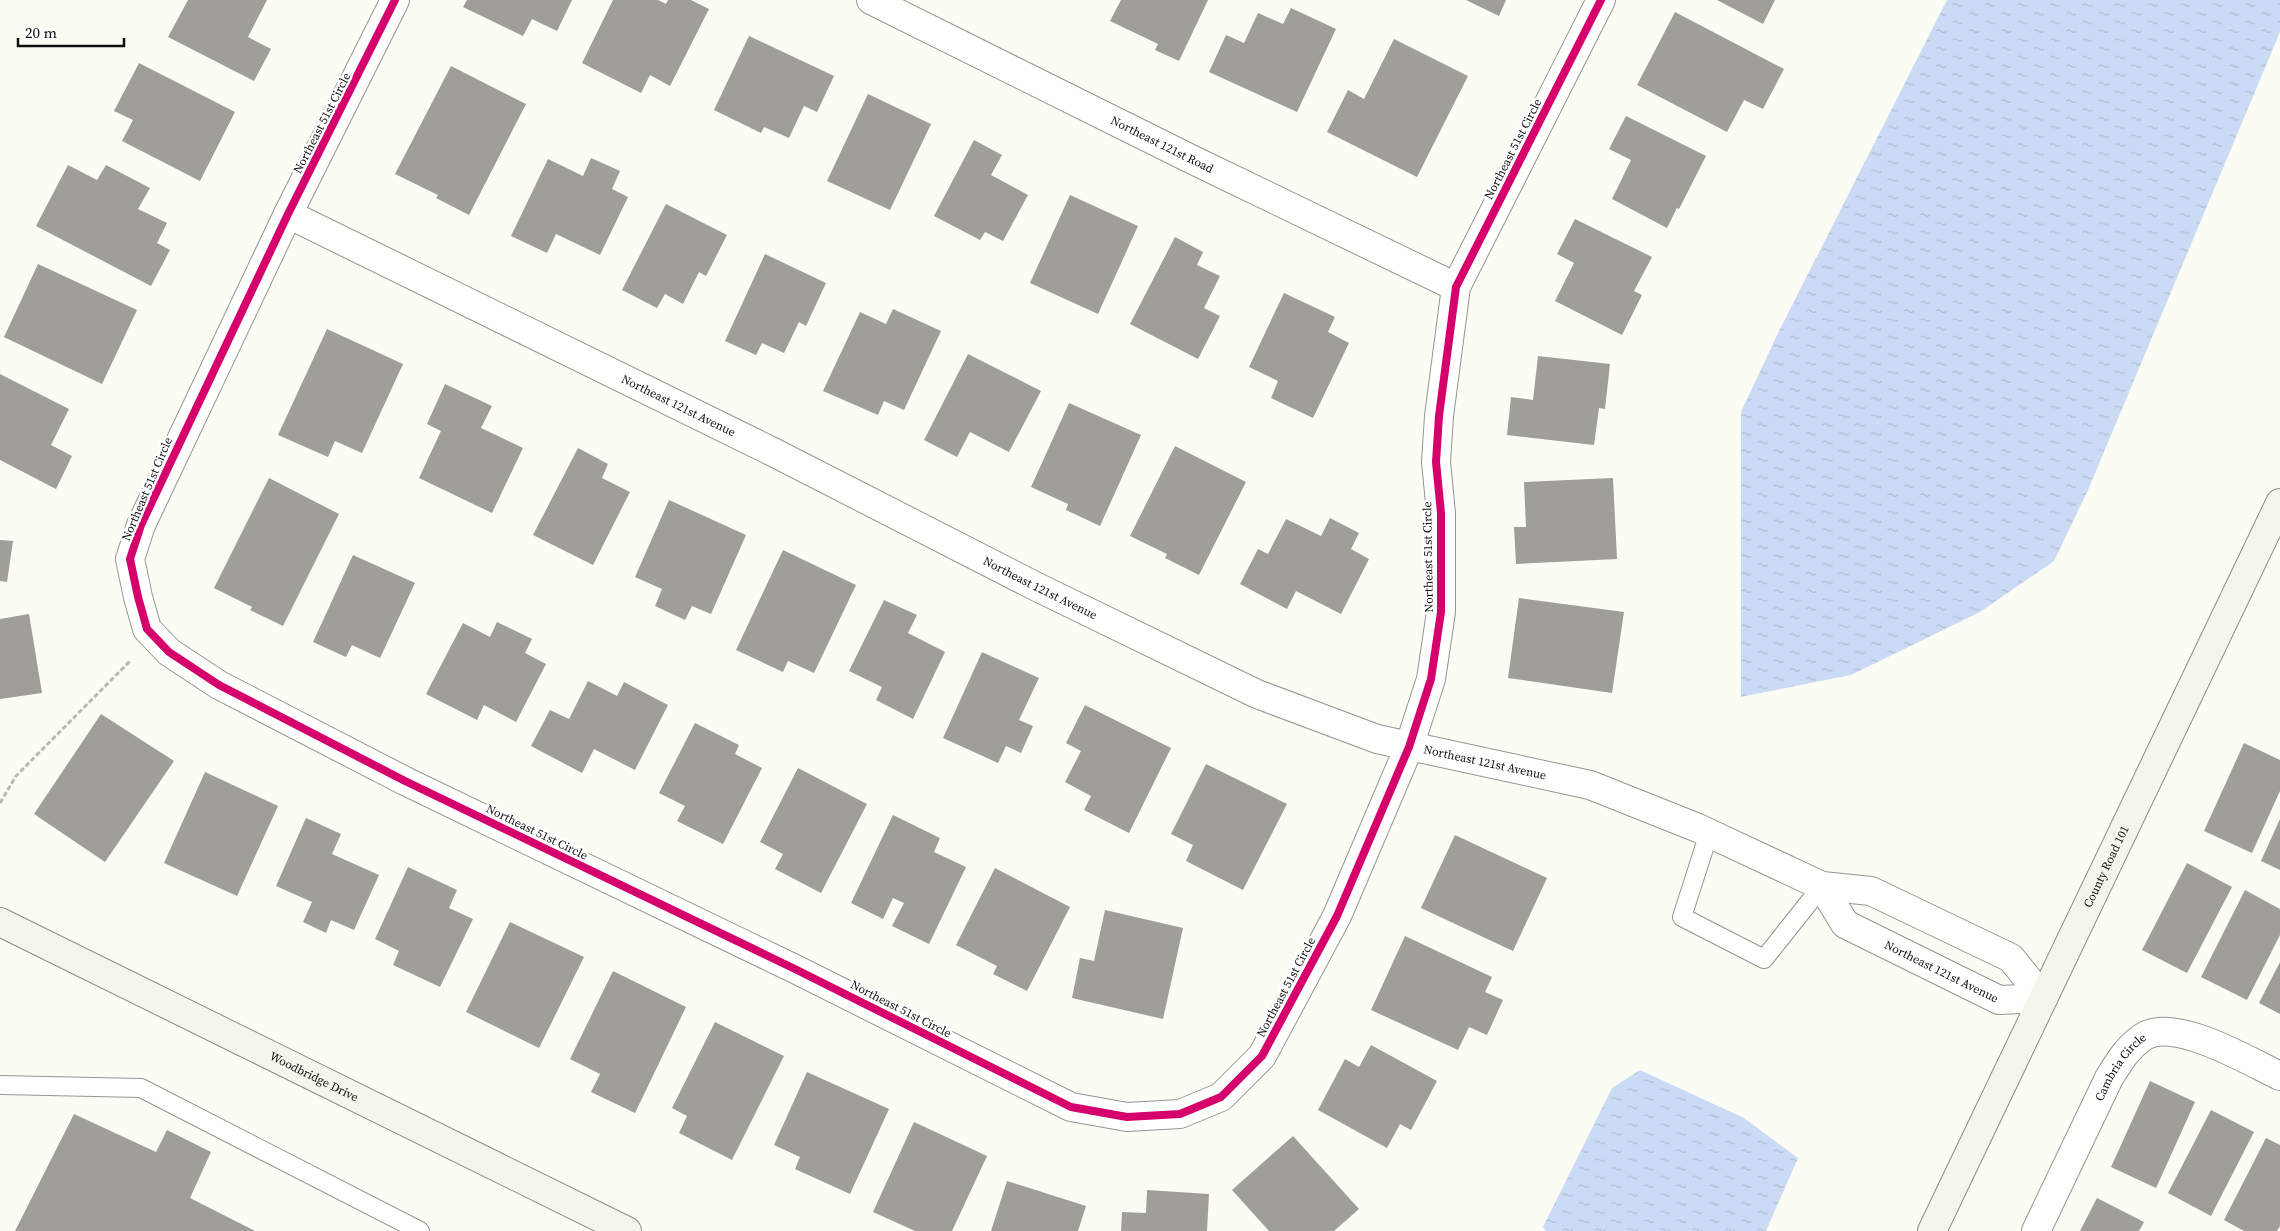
<svg xmlns="http://www.w3.org/2000/svg" width="2280" height="1231" font-family="'Source Serif 4',serif">
<style>
.water{fill:url(#water-ripples)}
.building{fill:#9f9e99}
.lines{fill:none;stroke-linecap:round;stroke-linejoin:round}
.lane-casing{stroke:#959692;stroke-width:20}
.street-casing{stroke:#959692;stroke-width:30}
.secondary-casing{stroke:#8c8c89;stroke-width:30}
.path{stroke:#b9b9b8;stroke-width:3;stroke-dasharray:5 2.5;stroke-linecap:butt}
.lane{stroke:#fefffd;stroke-width:18}
.street{stroke:#fefffd;stroke-width:28}
.secondary{stroke:#f4f5eb;stroke-width:28}
.cycleway-casing{stroke:#fff;stroke-width:11}
.cycleway{stroke:#d6006c;stroke-width:8}
.labels{text-anchor:middle;stroke-width:5;stroke-linejoin:round;paint-order:stroke}
.street-label{font-size:12px;fill:#0f0f0f;stroke:#fff}
</style>
<defs>
<pattern id="water-ripples" width="26" height="14" patternUnits="userSpaceOnUse" patternTransform="scale(1.25)"><rect width="26" height="14" fill="#cbdbf5"/><path d="M2 4q2-2 4 0t4 0M15 11q2-2 4 0t4 0" fill="none" stroke="#adbbd1"/></pattern>
</defs>
<rect width="100%" height="100%" fill="#fbfcf4"/>
<g class="water">
<path d="M1947,0H2280V32L2088,490L2054,561L1980,612L1851,675L1741,697V412L1779,331Z"/>
<path d="M1640,1070L1744,1118L1798,1158L1766,1231H1546L1543,1227L1612,1088Z"/>
</g>
<g class="building">
<path d="M188,0H267L248,37L271,49L254,81L168,37Z"/>
<path d="M467,0H572L557,31L532,19L523,36L463,7Z"/>
<path d="M613,0H658L666,4L668,0H691L709,9L670,86L650,75L641,93L582,63Z"/>
<path d="M1121,0H1208L1179,61L1155,50L1158,44L1110,21Z"/>
<path d="M1466,0H1506L1499,16Z"/>
<path d="M1717,0H1775L1763,24Z"/>
<path d="M1291,8L1336,29L1297,112L1209,72L1226,35L1244,43L1258,13L1283,24Z"/>
<path d="M1675,12L1784,69L1763,109L1744,100L1727,132L1637,85Z"/>
<path d="M749,36L834,76L817,112L804,106L789,138L764,127L761,133L714,110Z"/>
<path d="M1394,39L1468,76L1417,177L1327,132L1348,90L1364,99Z"/>
<path d="M139,63L235,112L200,181L122,141L133,120L114,111Z"/>
<path d="M451,66L526,104L469,215L436,198L438,195L395,174Z"/>
<path d="M868,94L931,124L890,210L827,181Z"/>
<path d="M1626,116L1706,156L1679,209L1677,208L1667,228L1612,199L1631,160L1609,149Z"/>
<path d="M974,140L1002,155L991,175L1028,195L1003,241L985,232L980,240L934,216Z"/>
<path d="M591,158L620,171L612,189L628,197L600,255L556,234L547,253L511,236L548,159L583,176Z"/>
<path d="M68,165L97,180L106,165L150,188L138,209L167,223L157,243L170,250L151,286L36,226Z"/>
<path d="M1070,195L1138,226L1098,314L1030,283Z"/>
<path d="M666,204L727,235L706,276L699,272L683,304L665,294L657,308L622,290Z"/>
<path d="M1575,219L1652,257L1634,291L1642,295L1622,335L1555,301L1574,263L1557,254Z"/>
<path d="M1175,237L1203,252L1197,265L1220,276L1204,308L1220,316L1198,359L1130,324Z"/>
<path d="M765,254L826,283L806,326L799,322L784,353L762,343L756,355L725,341Z"/>
<path d="M38,264L137,310L102,384L4,337Z"/>
<path d="M1284,293L1335,317L1328,332L1349,343L1313,418L1271,398L1278,381L1249,367Z"/>
<path d="M893,309L941,331L904,410L884,401L878,415L823,391L860,312L886,324Z"/>
<path d="M327,329L403,364L362,453L335,441L328,457L278,435Z"/>
<path d="M968,354L1041,391L1009,452L970,432L957,457L924,440Z"/>
<path d="M1538,356L1610,364L1605,409L1599,408L1594,445L1507,435L1511,397L1533,400Z"/>
<path d="M0,374L69,409L51,445L72,456L56,489L0,460Z"/>
<path d="M445,384L492,406L481,428L523,448L492,513L419,478L441,431L427,424Z"/>
<path d="M1069,403L1141,435L1100,526L1066,510L1068,504L1031,487Z"/>
<path d="M1175,446L1246,482L1199,575L1165,558L1167,554L1130,536Z"/>
<path d="M578,448L608,464L602,478L630,492L593,565L533,535Z"/>
<path d="M269,478L339,514L283,626L250,610L252,607L214,588Z"/>
<path d="M1613,478L1617,559L1516,564L1514,527H1526L1524,482Z"/>
<path d="M669,500L746,535L711,614L692,606L685,620L655,606L662,589L635,577Z"/>
<path d="M1330,518L1359,533L1351,549L1369,559L1341,614L1296,591L1287,609L1240,584L1258,549L1268,554L1286,519L1321,536Z"/>
<path d="M0,540L13,541L7,582L0,581Z"/>
<path d="M783,550L856,585L814,673L788,661L783,672L736,650Z"/>
<path d="M353,555L415,583L380,658L352,645L346,657L313,642Z"/>
<path d="M1519,598L1624,612L1612,693L1508,678Z"/>
<path d="M884,600L917,615L908,633L945,652L913,719L876,700L882,687L849,671Z"/>
<path d="M29,614L42,693L0,699V619Z"/>
<path d="M497,622L532,639L525,653L546,664L516,722L484,705L477,720L426,694L463,623L490,637Z"/>
<path d="M982,652L1039,678L1019,720L1033,726L1021,753L1006,746L998,763L943,738Z"/>
<path d="M588,681L617,696L624,682L668,705L635,770L594,749L582,773L531,746L550,710L569,719Z"/>
<path d="M1085,705L1171,748L1129,833L1084,810L1091,796L1065,782L1081,751L1066,743Z"/>
<path d="M101,714L174,761L105,862L34,814Z"/>
<path d="M695,723L739,745L735,754L762,768L723,844L677,821L685,806L659,793Z"/>
<path d="M2244,743L2280,760V791L2252,853L2204,831Z"/>
<path d="M1206,764L1287,804L1243,890L1186,861L1193,845L1171,834Z"/>
<path d="M798,768L867,804L821,893L775,869L783,854L760,842Z"/>
<path d="M205,772L278,806L237,896L164,863Z"/>
<path d="M893,815L940,838L934,852L966,867L929,944L892,926L904,903L893,898L883,919L851,903Z"/>
<path d="M306,818L341,834L332,854L379,875L354,930L331,920L326,933L303,922L312,902L276,886Z"/>
<path d="M2280,819V870L2261,861Z"/>
<path d="M1455,835L1547,878L1513,951L1421,908Z"/>
<path d="M2187,863L2232,887L2187,973L2142,950Z"/>
<path d="M408,867L457,890L449,908L473,919L440,987L393,965L399,951L375,939Z"/>
<path d="M995,868L1070,907L1027,991L993,974L997,966L956,945Z"/>
<path d="M2245,890L2280,909V935L2247,1000L2201,977Z"/>
<path d="M1105,910L1183,928L1163,1019L1072,998L1080,958L1094,961Z"/>
<path d="M510,922L584,957L539,1048L466,1012Z"/>
<path d="M1405,936L1492,977L1485,992L1503,1000L1487,1035L1469,1027L1458,1050L1371,1010Z"/>
<path d="M2280,962V1014L2259,1003Z"/>
<path d="M613,971L686,1007L635,1113L591,1092L600,1074L570,1059Z"/>
<path d="M715,1022L784,1056L732,1160L679,1133L687,1116L672,1108Z"/>
<path d="M1371,1045L1437,1081L1411,1130L1400,1124L1387,1148L1318,1110L1345,1059L1359,1067Z"/>
<path d="M807,1072L889,1109L850,1194L795,1169L800,1157L774,1145Z"/>
<path d="M2150,1081L2195,1102L2156,1188L2111,1167Z"/>
<path d="M2211,1110L2254,1132L2211,1216L2168,1193Z"/>
<path d="M74,1114L156,1152L167,1130L211,1152L190,1198L255,1231H15Z"/>
<path d="M914,1122L987,1156L952,1231H915L873,1212Z"/>
<path d="M1293,1136L1359,1209L1334,1231H1269L1232,1190Z"/>
<path d="M2266,1138L2280,1145V1226L2277,1231H2244L2224,1220Z"/>
<path d="M1007,1181L1086,1206L1078,1231H991Z"/>
<path d="M1147,1190L1209,1194L1207,1231H1121L1122,1212L1146,1213Z"/>
<path d="M2097,1198L2144,1222L2139,1231H2080Z"/>
</g>
<g class="lines">
<g class="lane-casing">
<g id="lane">
<path d="M1709,833L1682,917L1764,959L1822,886"/>
<path d="M0,1085L141,1088L420,1231"/>
</g>
</g>
<g class="street-casing">
<g id="street">
<path d="M395,0L288,214L141,525L130,559L138,597L147,629L169,652L219,685L405,781L795,969L1071,1107L1127,1117L1180,1114L1221,1097L1262,1056L1337,916L1409,747L1431,679L1441,612V513L1436,462L1439,416L1456,287L1601,0"/>
<path id="s1" d="M871,0L1191,159L1456,287"/>
<path id="s2" d="M288,214L771,451L1037,587L1257,694L1377,739L1590,785L1698,828L1822,886L1871,891L2011,958L2043,998"/>
<path id="s3" d="M1822,886L1845,924L1999,1000L2043,998"/>
<path id="s4" d="M2036,1231L2109,1078C2119,1062 2127,1048 2143,1037C2174,1016 2250,1062 2280,1076"/>
</g>
</g>
<g class="secondary-casing">
<g id="secondary">
<path id="s5" d="M0,922L627,1231"/>
<path id="s6" d="M1932,1231L2280,503"/>
</g>
</g>
<path class="path" d="M0,803L16,776L131,660"/>
<use href="#lane" class="lane"/>
<use href="#street" class="street"/>
<use href="#secondary" class="secondary"/>
<g class="cycleway-casing">
<path id="cycleway" d="M395,0L288,214L141,525L130,559L138,597L147,629L169,652L219,685L405,781L795,969L1071,1107L1127,1117L1180,1114L1221,1097L1262,1056L1337,916L1409,747L1431,679L1441,612V513L1436,462L1439,416L1456,287L1601,0"/>
</g>
<use href="#cycleway" class="cycleway"/>
</g>
<g class="labels">
<g class="street-label">
<text transform="translate(322 123) rotate(-63)" y="4">Northeast 51st Circle</text>
<text dy="4" stroke="none"><textPath href="#s1" startOffset="325">Northeast 121st Road</textPath></text>
<text transform="translate(1513 149) rotate(-63)" y="4">Northeast 51st Circle</text>
<text dy="4" stroke="none"><textPath href="#s2" startOffset="435">Northeast 121st Avenue</textPath></text>
<text transform="translate(147 489) rotate(-67)" y="4">Northeast 51st Circle</text>
<text transform="translate(1428 557) rotate(-91)" y="4">Northeast 51st Circle</text>
<text dy="4" stroke="none"><textPath href="#s2" startOffset="840">Northeast 121st Avenue</textPath></text>
<text dy="4" stroke="none"><textPath href="#s2" startOffset="1320">Northeast 121st Avenue</textPath></text>
<text transform="translate(537 832) rotate(26)" y="4">Northeast 51st Circle</text>
<text dy="4" stroke="none"><textPath href="#s6" startOffset="404">County Road 101</textPath></text>
<text dy="4" stroke="none"><textPath href="#s3" startOffset="152">Northeast 121st Avenue</textPath></text>
<text transform="translate(1286 987) rotate(-62)" y="4">Northeast 51st Circle</text>
<text transform="translate(901 1009) rotate(27)" y="4">Northeast 51st Circle</text>
<text dy="4" stroke="none"><textPath href="#s4" startOffset="185">Cambria Circle</textPath></text>
<text dy="4" stroke="none"><textPath href="#s5" startOffset="350">Woodbridge Drive</textPath></text>
</g>
</g>
<path d="M18 38v8h106v-8" fill="none" stroke="#0f0f0f" stroke-width="2.5"/>
<text x="25" y="38" font-size="15" fill="#0f0f0f" stroke="#ffffff" stroke-width="4" paint-order="stroke">20 m</text>
</svg>
